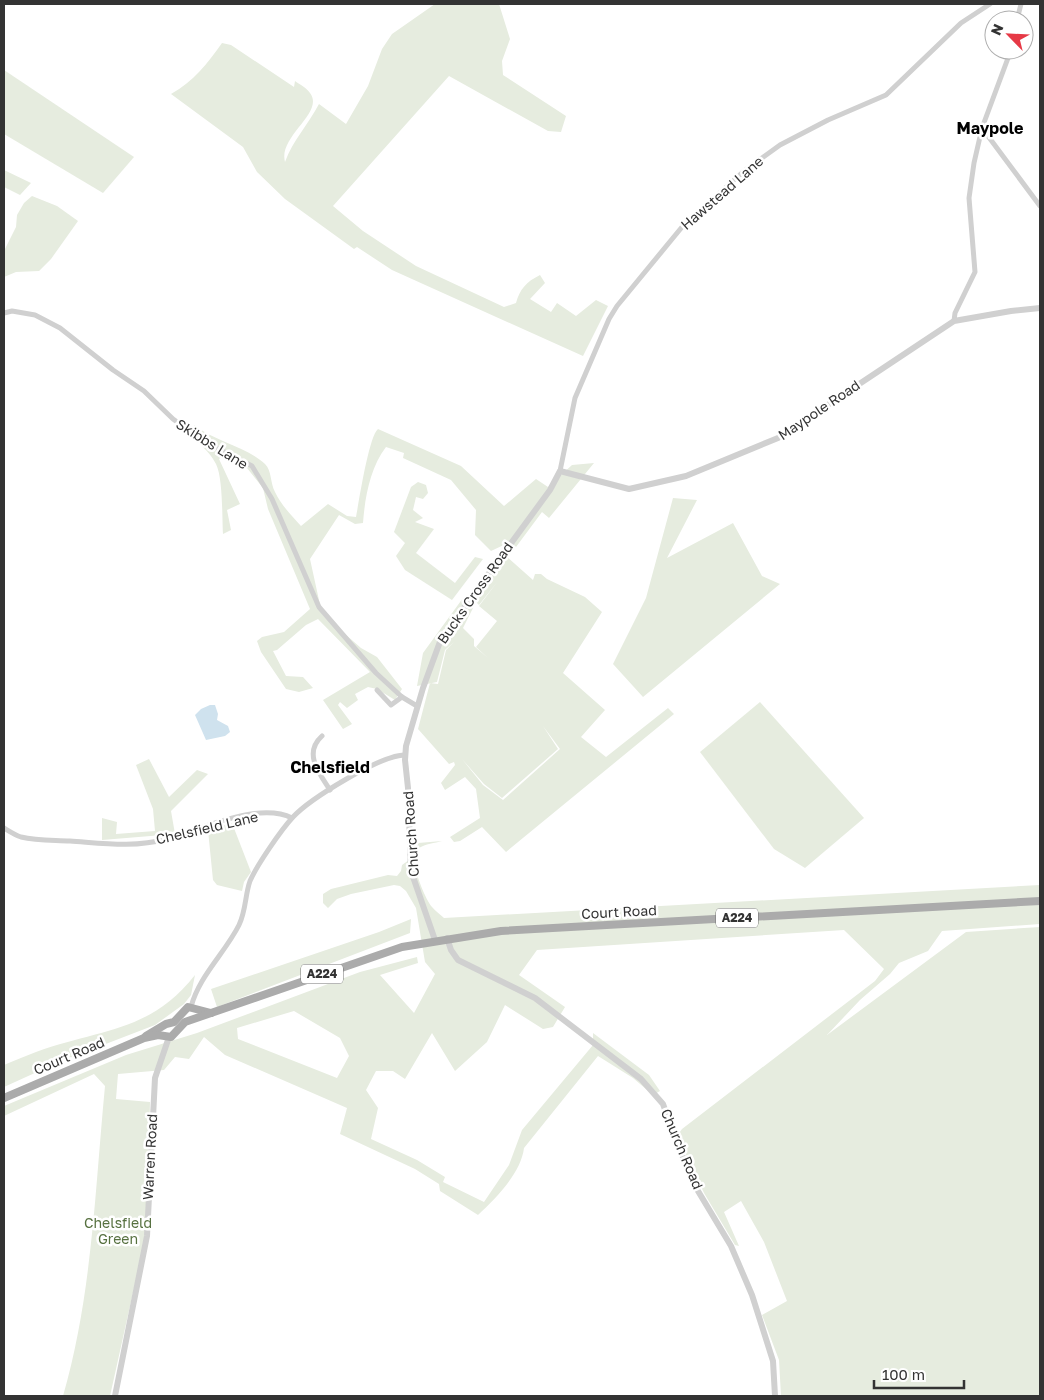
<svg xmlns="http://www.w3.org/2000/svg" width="1044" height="1400" font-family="'Golos Text',sans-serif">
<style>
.green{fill:#e6ecdf;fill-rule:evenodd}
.water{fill:#cfe2ee}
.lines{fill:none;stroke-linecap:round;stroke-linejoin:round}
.minor{stroke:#d0d0d0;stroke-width:5}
.tertiary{stroke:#d0d0d0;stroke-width:6}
.primary{stroke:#ababab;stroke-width:8}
.labels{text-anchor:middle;stroke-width:5;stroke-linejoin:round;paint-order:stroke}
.shield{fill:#fff;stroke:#707070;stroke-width:1}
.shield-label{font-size:12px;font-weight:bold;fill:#333}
.street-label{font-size:14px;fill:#333;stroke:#fff}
.park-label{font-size:14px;fill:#56703f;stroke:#fff}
.quarter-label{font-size:16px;font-weight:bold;fill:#000;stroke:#fff}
</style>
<rect width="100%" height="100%" fill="#fff"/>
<g class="green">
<path d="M435,4H499L510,39L502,61L503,75L566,116L561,132L548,131L449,76L333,206L363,231L416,266L504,307L516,303C520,289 526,282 540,275L545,283L530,299L551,312L557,303L576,316L596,300L608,306L583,356L392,270L357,247L354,249L285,199L257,172L243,147L171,94C194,81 207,64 222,43L231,45L294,87L295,81C299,84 307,88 310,93C325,113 278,136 285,162C293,140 308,125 319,104L346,124L368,86L382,49L392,34Z"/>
<path d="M4,70L134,157L103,193L4,134Z"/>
<path d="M4,170L31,183L20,195L4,187Z"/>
<path d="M32,196L57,206L78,221L51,259L39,271L16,272L4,277V251L16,227L17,215L24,203Z"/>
<path d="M194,425C216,442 247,447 265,464C272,471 270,483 275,492C281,505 292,516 301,526L328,504L347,516L356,517C359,501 369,436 378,429L461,466L504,506L536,479L548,487L572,465L594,463L549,518L542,512L516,547L508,543L491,551L475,535L476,510L451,480L403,458L404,453L386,447C370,468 365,497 363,523L355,524L339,515L310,559L322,614L361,648L377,657L402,689L395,700L377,689L368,687L355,694L358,700L347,708L340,702L338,705L352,724L343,729L323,700L370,672L318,619L306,625L277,650L273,651L286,676L303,677L313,688L299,692L286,689L261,652L257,641L262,637L284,632L310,609L268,509L263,488L247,468L225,455L219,459L240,504L227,510L231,530L223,534C222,517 223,478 216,464C207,446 199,451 194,425Z"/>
<path d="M418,482L426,485L428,493L423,499L416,497L413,510L423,518L415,522L434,529L416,553L455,583L475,557L483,559L452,600L405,570L396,556L405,543L394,532L411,487Z"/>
<path d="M673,498L697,500L667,558L733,523L762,576L780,584L643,697L613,664L646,598Z"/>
<path d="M506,556L533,580L535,574H541L547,579L585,597L602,612L563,673L605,710L581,737L606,757L668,708L674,714L506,852L482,827L460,841L454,842L450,837L480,818L476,789L465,777L445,790L441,783L455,765L454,762L449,764L418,729L430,683L438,684L446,650L454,642L445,650L437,682L417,686L423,653L463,598L473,608L463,628L474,639V646L488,658L476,647L497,621L479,606L498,581L479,605L474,600ZM543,726L560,749L503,800L483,785L462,759L484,784L502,798L558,749Z"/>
<path d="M760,702L864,818L805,868L774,849L700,752Z"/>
<path d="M149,759L169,797L197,770L208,774L171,811L175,834L102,840V818L117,822L116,834L155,831L153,809L136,765Z"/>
<path d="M232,823L251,872L244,882L242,891L217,885L213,880L208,830Z"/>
<path d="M442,841C435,843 425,844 419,848C407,857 424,897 432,907C435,911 440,914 444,918L1040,885V924L942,931L928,951L899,963L890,974L860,1000L827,1035L966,932L1040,927V1396H781L779,1360L762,1315L787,1301L764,1242L741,1201L724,1212L739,1246L735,1245L704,1193L677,1136L682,1129L875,981L884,969L844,930L537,950L519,975L565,1007L553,1027L543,1029L505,1005L487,1042L455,1071L432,1033L405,1079L393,1071H376L366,1090L378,1108L371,1139L417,1160L445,1177L443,1182L484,1202L509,1165L522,1130L593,1045V1033L649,1075L660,1091L653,1095L633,1078L598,1056L524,1148C521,1173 496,1198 478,1215L440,1191L439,1184L415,1169L340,1134L347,1108L225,1055L204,1037L189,1059L175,1057L164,1070L118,1074L116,1099L150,1102L146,1234L110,1396H63C92,1296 95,1190 105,1086L94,1074L4,1116V1106L126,1055L197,1033L360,972L417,957L418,963L380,975L414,1013L435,974L425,962L416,908L406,891L400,886L394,885L351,894L337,899L328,908L323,903V894L331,889L388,875L397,876L401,871L402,865L409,860L411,847L418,843ZM294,1011L340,1038L349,1056L337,1078L238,1039L237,1028Z"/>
<path d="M411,919L410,933L217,1007L211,989L379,932Z"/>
<path d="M195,975L191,995L184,1004L155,1025L59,1062L4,1087V1065C14,1061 25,1056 36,1052C98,1029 150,1033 195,975Z"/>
</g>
<path class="water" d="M210,705H215L218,714L217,720L228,726L230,732L225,736L206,740L195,715L201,709Z"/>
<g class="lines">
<g class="minor">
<path d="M1017,20L1021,4"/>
<path d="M982,128L1040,206"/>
<path d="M4,313L12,311L35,315L60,328L113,370L144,391L173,419L205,442L252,466L272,499L319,607L376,673L402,697L417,706"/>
<path d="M954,321L955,313L975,272L969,198L974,163L982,128L1011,50"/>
<path d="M560,471L575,398L609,319L617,306L682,227L744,171L780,145L828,120L886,95L961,23L990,4"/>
<path d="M377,690L391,705L402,697"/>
<path d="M322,736C303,753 319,773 330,790"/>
<path d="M4,828C9,831 15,835 21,837C37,841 53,840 70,841C101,843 135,848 166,839C200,830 258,801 292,818"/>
<path d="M191,1007C199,976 225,953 239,925C246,911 245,895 250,881C257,865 281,830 293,817C310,799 380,755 405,755"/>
</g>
<g class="tertiary">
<path d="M447,938L451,950L458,960L535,998L641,1079L663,1104L678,1146L698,1191L731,1246L752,1295L773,1361L775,1396"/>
<path d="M435,940L411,871L408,788L405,760L406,746L423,688L441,639L550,490L560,471L629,489L686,476L778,438L954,321L1011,311L1040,308"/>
<path d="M115,1396L147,1236L155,1078L169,1037"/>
</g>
<g class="primary">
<path d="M146,1036L166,1024L174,1022L188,1007L211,1013"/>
<path d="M4,1098L144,1038L158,1035L171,1037L185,1022L402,947L501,931L1040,901"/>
</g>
</g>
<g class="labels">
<g class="shield">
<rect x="716" y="908.5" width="42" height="19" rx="4"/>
<rect x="301" y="964.5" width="42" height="19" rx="4"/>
</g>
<g class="shield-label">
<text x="737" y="922">A224</text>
<text x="322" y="978">A224</text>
</g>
<g class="street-label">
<text transform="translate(722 193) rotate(-41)" y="5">Hawstead Lane</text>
<text transform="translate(819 410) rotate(-34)" y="5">Maypole Road</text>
<text transform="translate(212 444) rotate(32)" y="5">Skibbs Lane</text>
<text transform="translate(475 593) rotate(-55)" y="5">Bucks Cross Road</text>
<text transform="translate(207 828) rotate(-13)" y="5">Chelsfield Lane</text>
<text transform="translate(411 834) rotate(-94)" y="5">Church Road</text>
<text transform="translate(619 912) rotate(-3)" y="5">Court Road</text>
<text transform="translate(69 1056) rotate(-23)" y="5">Court Road</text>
<text transform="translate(682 1149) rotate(67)" y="5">Church Road</text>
<text transform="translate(150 1157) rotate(-87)" y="5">Warren Road</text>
</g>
<g class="park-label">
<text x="118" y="1228">Chelsfield<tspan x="118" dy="16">Green</tspan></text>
</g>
<g class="quarter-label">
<text x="990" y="134">Maypole</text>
<text x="330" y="773">Chelsfield</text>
</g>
</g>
<rect width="1044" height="1400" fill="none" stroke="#333333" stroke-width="10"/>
<g transform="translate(1009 35) rotate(294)"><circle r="24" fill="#ffffff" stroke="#adadad"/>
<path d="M0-4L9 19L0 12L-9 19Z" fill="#e63946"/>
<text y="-8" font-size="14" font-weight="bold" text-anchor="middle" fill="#333333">N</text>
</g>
<path d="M874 1380v8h90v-8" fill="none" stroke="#333333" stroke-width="2.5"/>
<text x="882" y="1380" font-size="15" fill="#333333" stroke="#ffffff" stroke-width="4" paint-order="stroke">100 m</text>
</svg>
